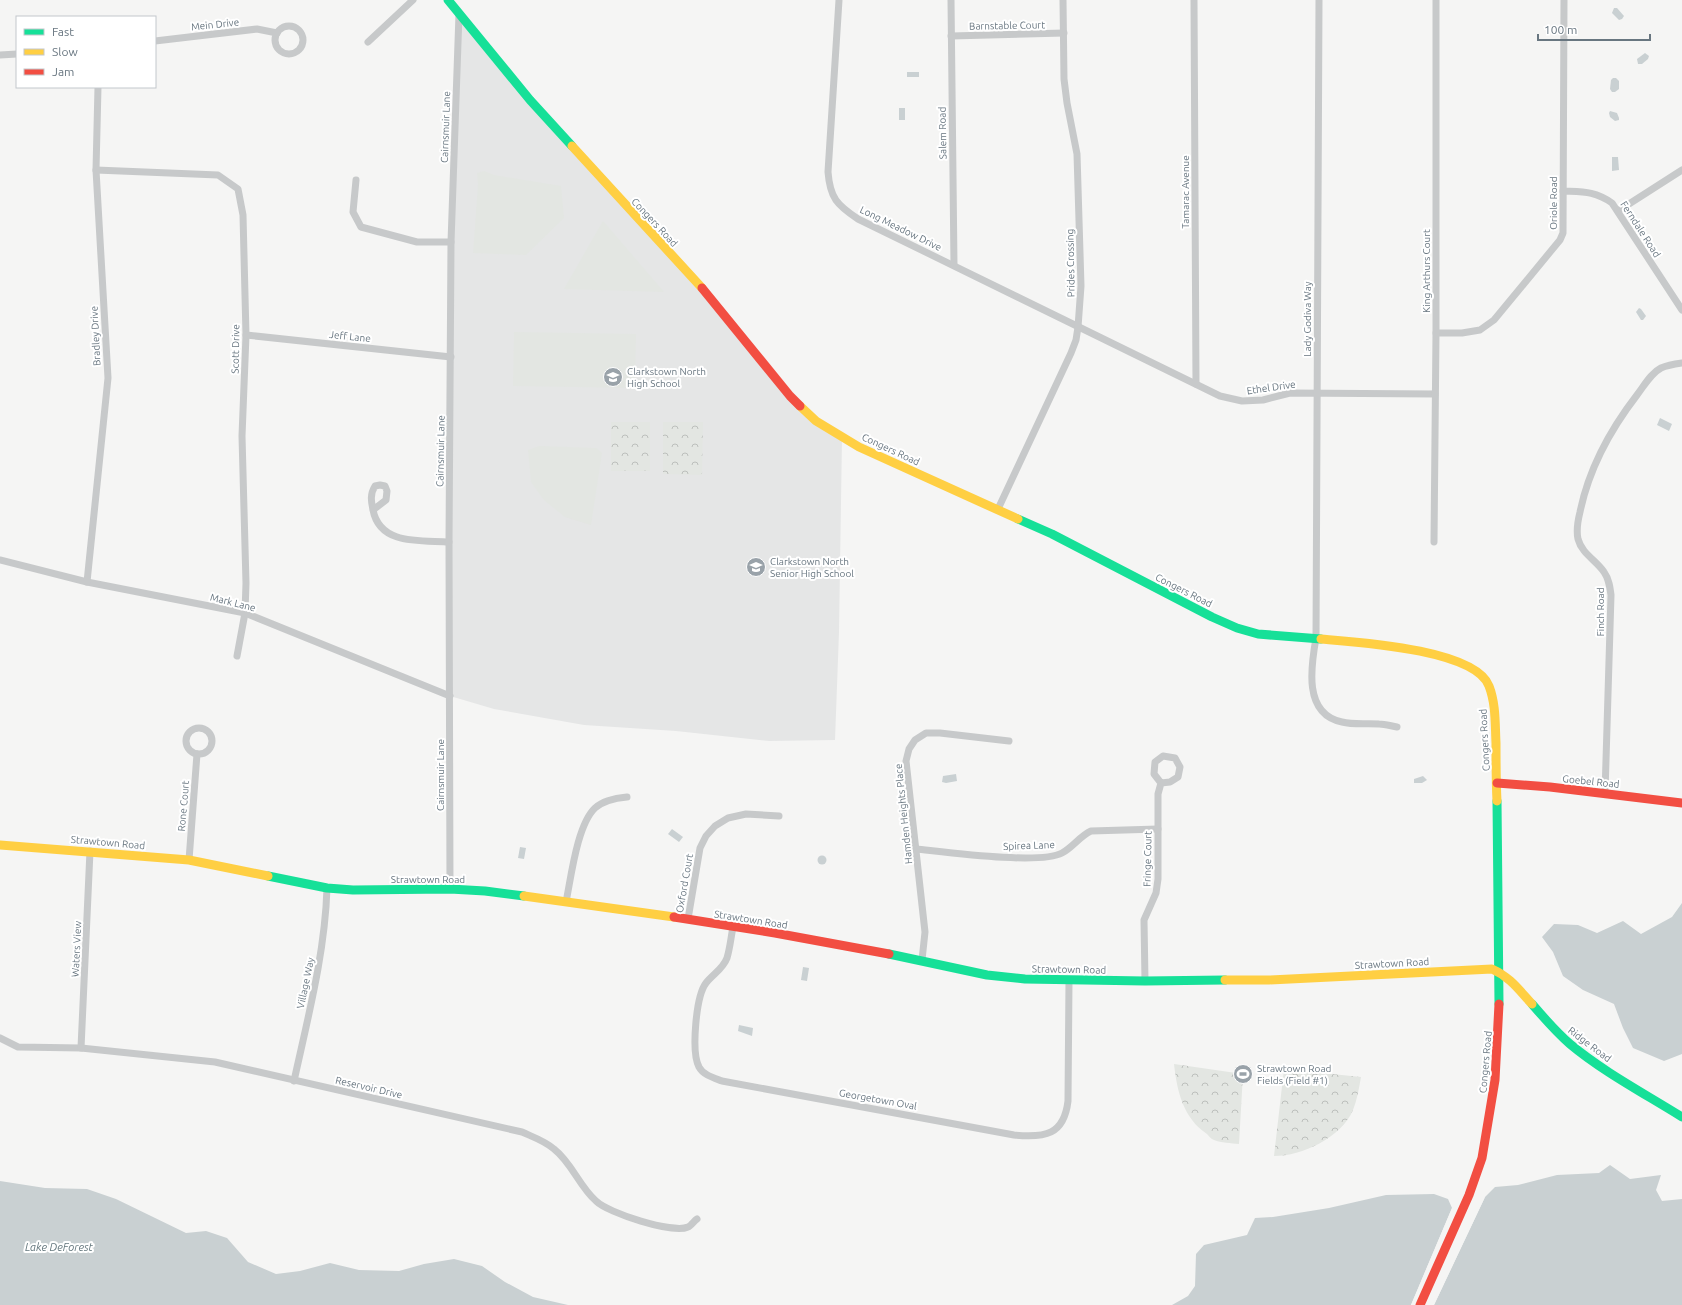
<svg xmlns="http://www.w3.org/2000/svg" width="1682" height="1305" font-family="Ubuntu,sans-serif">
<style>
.built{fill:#e5e6e6}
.green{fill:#e3e6e2}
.forest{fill:url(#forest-crowns)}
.water{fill:#c9d0d2}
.pier{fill:#f5f5f4}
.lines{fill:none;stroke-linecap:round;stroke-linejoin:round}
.street{stroke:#c7c9ca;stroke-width:7}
.fast{stroke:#16e098;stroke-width:9}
.slow{stroke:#ffcf43;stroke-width:9}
.jam{stroke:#f24e42;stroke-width:9}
.labels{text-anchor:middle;stroke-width:4;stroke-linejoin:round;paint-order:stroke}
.street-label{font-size:10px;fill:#687680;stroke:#fff}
.poi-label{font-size:10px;fill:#687680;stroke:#fff;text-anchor:start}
.water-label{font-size:11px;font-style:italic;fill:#64777d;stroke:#fff}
</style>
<defs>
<pattern id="forest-crowns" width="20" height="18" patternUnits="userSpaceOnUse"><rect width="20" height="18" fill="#e3e6e2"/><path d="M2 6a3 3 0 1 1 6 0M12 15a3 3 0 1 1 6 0" fill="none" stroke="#bcbfbc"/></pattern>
</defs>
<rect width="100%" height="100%" fill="#f5f5f4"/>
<path class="built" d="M459,14L790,396L842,438L839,632L835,740L769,741L676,731L584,725L494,709L450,696L451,357Z"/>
<g class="green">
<path d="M484,171L494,175L561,186L564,218L526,255L473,253L478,185L477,173Z"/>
<path d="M603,221L664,292H665L564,289Z"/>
<path d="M514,332L636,334L635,388L513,386Z"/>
<path d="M539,446L596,448L602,453L591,525L565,517L544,500L531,482L528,450Z"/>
</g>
<g class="forest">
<rect x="611" y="422" width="39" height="49"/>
<path d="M663,422H703L702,475L663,474Z"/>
<path d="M1174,1064L1243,1074L1239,1144C1231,1143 1221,1143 1214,1140C1211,1139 1209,1136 1207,1134C1183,1118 1177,1091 1174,1064Z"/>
<path d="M1284,1069L1361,1077C1359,1088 1357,1100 1353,1110C1341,1138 1302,1156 1274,1156Z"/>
</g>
<g class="water">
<path d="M1614,8H1617L1624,16L1622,19L1619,20L1612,13Z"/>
<path d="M1645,53L1649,56L1648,59L1642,64H1638L1637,59Z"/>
<rect x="907" y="72" width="12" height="5"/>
<path d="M1613,78H1616L1619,81V89L1615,92H1612L1610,89L1611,80Z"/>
<rect x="899" y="108" width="6" height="12"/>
<path d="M1610,111L1617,113L1619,118V120L1615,121L1610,117L1609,113Z"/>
<path d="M1612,157H1618L1619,170L1612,171Z"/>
<path d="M1639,308L1641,309L1646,316L1643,320H1641L1636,312Z"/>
<path d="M1660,418L1672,424L1669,431L1657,425Z"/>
<path d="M956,774L957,781L946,783L942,782L943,776Z"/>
<path d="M1423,776L1427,780L1422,783H1414V779Z"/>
<path d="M672,829L683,837L679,842L668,834Z"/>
<path d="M520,847L526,848L524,859L518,858Z"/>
<circle cx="822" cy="860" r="4.5"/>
<path d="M1682,903V1054L1664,1061L1633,1048L1623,1028L1614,1004L1583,990L1563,976L1553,952L1542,937L1554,924L1578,925L1597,933L1623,921L1641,934L1672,917Z"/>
<path d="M803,967L809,968L807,981L801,980Z"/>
<path d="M739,1025L753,1028L752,1036L738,1031Z"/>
<path d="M1610,1165L1630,1179L1661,1175L1656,1190L1662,1201L1682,1199V1305H1434L1485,1197L1495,1187L1518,1185L1557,1175L1599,1173Z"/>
<path d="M0,1181L45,1188L87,1189L116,1199L186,1233L206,1231L227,1238L248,1262L276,1274L300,1271L330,1263L359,1270L399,1271L424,1264L454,1259L482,1266L505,1282L533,1297L568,1305H0Z"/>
<path d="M1434,1194L1448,1199L1452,1208L1411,1305H1172L1188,1296L1195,1286L1196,1254L1204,1245L1247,1235L1255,1218L1273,1217L1329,1208L1386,1195Z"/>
</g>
<g class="pier">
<path d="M1485,1197L1434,1305H1432L1482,1198Z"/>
<path d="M1454,1207L1426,1277L1413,1305H1411L1452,1208Z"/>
</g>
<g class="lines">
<g class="street">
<path d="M839,0L828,172C830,198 837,205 858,219L1220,396L1242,401L1263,400L1290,393L1435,394"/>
<path d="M951,0L954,265"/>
<path d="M1194,0L1196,384"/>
<path d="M1319,0L1316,638C1311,666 1303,714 1342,722C1354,725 1367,723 1379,724C1385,724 1391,726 1397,727"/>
<circle cx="289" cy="40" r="14"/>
<path d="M951,36L1064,33"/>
<path d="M155,41L257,29L277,33"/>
<path d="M368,42L413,0"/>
<path d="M0,55L17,54"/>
<path d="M96,170L218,175L238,189L243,215L246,335L242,436L246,583L245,613L237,656"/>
<path d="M356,180L353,212L361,227L417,242H451"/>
<path d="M1563,191C1583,192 1595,191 1612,203L1682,310"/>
<path d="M1618,211L1682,170"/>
<path d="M1436,333H1462L1480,330L1494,320L1560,240L1563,233L1564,0"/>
<path d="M246,335L451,357"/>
<path d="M998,509L1071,353L1076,340L1078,327L1081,286L1077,154L1067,103L1064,79L1063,0"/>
<path d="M373,510L386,500L387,491L385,486L380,485L375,486C370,494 371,501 373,510C380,546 422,540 449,542"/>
<path d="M1434,542L1436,333V0"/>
<path d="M0,560L87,582L245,613L450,696"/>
<path d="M87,582L108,378L96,170L98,87"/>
<circle cx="199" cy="741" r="13"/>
<path d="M1605,793L1611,595C1610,587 1609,579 1604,572C1596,560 1582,554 1578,539C1576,530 1578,520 1580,512C1589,468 1610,430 1637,395C1644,386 1651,373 1661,368C1668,365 1675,364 1682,363"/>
<path d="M916,849C945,852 1040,865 1062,853C1073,847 1080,836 1091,831L1158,829"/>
<path d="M189,860L197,754"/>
<path d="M450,889L449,542L451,242L459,14"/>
<path d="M566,902C571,878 577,825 595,808C604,800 616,798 627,797"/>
<path d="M688,919L700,848L706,836L715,826L728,818L746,814L779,816"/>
<path d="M733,927C731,937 730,948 727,958C723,969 713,974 706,983C696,996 691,1052 699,1067C703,1075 714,1078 722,1081L1014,1135C1045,1138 1064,1135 1068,1101L1069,981"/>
<path d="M922,960L925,932L906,761L909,749L915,740L926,733H940L1009,741"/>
<path d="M1145,981L1144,920L1156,893L1158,879V794L1161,783L1170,782L1178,777L1180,767L1175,758L1163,756L1155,762L1154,774L1161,783"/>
<path d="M0,1038L18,1047L81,1048L215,1062L522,1132C533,1137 545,1141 554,1149C572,1163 579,1186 596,1201C608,1213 673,1234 688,1227C691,1226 694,1221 697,1219"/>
<path d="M81,1048L90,851"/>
<path d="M294,1081C308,1017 325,953 327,888"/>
</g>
<g class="fast">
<path d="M448,0L530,100L572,146"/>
<path d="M1018,519L1052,534L1212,617L1237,628L1258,634L1321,639"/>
<path d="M1497,801L1499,1004"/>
<path d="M268,876L327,888L353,890L450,889L485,891L524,896"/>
<path d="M889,954L987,975L1025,979L1145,981L1225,980"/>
<path d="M1532,1004C1544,1018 1556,1032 1570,1044C1602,1071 1647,1095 1682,1117"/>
</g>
<g class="slow">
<path d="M572,146L702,288"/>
<path d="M800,406L816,421L859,447L1018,519"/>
<path d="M1321,639C1356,642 1475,649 1489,686C1496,704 1495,724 1496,743C1496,762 1496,782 1497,801"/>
<path d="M0,845L189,860L268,876"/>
<path d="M524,896L674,917"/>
<path d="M1225,980H1269L1492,969C1510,977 1519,990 1532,1004"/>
</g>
<g class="jam">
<path d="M702,288L790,396L800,406"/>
<path d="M1497,783L1550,787L1682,803"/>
<path d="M674,917L775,933L889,954"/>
<path d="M1420,1305L1469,1195L1482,1158L1495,1080L1499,1004"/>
</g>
</g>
<defs>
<g id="school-disc" transform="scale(1)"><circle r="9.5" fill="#99a2a9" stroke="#fff"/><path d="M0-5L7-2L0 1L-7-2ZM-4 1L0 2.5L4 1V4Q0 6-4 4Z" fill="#fff"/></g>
<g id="stadium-disc" transform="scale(1)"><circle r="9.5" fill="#99a2a9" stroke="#fff"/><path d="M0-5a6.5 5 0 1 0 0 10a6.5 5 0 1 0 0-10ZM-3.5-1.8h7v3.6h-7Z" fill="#fff"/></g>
</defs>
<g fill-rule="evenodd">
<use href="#school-disc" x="613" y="377"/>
<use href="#school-disc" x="756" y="567"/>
<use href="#stadium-disc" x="1243" y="1074"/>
</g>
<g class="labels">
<g class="street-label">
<text transform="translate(215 24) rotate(-6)" y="4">Mein Drive</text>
<text transform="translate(1007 25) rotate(-1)" y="4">Barnstable Court</text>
<text transform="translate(445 127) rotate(-88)" y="4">Cairnsmuir Lane</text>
<text transform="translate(942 133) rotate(-91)" y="4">Salem Road</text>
<text transform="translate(1185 192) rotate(-90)" y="4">Tamarac Avenue</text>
<text transform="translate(1553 203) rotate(-90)" y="4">Oriole Road</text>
<text transform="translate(655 222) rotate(47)" y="4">Congers Road</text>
<text transform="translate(901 228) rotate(26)" y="4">Long Meadow Drive</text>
<text transform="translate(1641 229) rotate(57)" y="4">Ferndale Road</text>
<text transform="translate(1070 263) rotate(-91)" y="4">Prides Crossing</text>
<text transform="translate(1426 271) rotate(-90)" y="4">King Arthurs Court</text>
<text transform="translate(1307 319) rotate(-90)" y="4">Lady Godiva Way</text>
<text transform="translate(95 336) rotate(-93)" y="4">Bradley Drive</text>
<text transform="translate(350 336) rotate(6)" y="4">Jeff Lane</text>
<text transform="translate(235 349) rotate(-89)" y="4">Scott Drive</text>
<text transform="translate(1271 387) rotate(-8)" y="4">Ethel Drive</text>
<text transform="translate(891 449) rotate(25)" y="4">Congers Road</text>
<text transform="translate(440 451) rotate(-89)" y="4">Cairnsmuir Lane</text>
<text transform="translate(1184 590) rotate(27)" y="4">Congers Road</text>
<text transform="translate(233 602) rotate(14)" y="4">Mark Lane</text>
<text transform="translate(1600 612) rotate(-90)" y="4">Finch Road</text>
<text transform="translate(1484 740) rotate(-93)" y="4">Congers Road</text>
<text transform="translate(440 775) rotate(-90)" y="4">Cairnsmuir Lane</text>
<text transform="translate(1591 781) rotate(6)" y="4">Goebel Road</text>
<text transform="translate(183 806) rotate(-85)" y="4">Rone Court</text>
<text transform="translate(903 814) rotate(-96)" y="4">Hamden Heights Place</text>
<text transform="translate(108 842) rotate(5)" y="4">Strawtown Road</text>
<text transform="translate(1029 845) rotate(-2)" y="4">Spirea Lane</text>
<text transform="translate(1147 859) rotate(-89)" y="4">Fringe Court</text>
<text x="428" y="883">Strawtown Road</text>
<text transform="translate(684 883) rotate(-80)" y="4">Oxford Court</text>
<text transform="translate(751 919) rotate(9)" y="4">Strawtown Road</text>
<text transform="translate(76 949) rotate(-87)" y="4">Waters View</text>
<text transform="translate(1392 963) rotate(-3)" y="4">Strawtown Road</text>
<text transform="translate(1069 969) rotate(1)" y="4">Strawtown Road</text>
<text transform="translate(305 983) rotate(-78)" y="4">Village Way</text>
<text transform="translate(1590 1044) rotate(37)" y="4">Ridge Road</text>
<text transform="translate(1485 1062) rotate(-85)" y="4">Congers Road</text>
<text transform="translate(369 1087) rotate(13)" y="4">Reservoir Drive</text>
<text transform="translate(878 1099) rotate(10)" y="4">Georgetown Oval</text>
</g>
<g class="poi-label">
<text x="627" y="375">Clarkstown North<tspan x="627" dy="12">High School</tspan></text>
<text x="770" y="565">Clarkstown North<tspan x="770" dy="12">Senior High School</tspan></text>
<text x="1257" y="1072">Strawtown Road<tspan x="1257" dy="12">Fields (Field #1)</tspan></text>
</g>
<g class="water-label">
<text x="59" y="1251">Lake DeForest</text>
</g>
</g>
<rect x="16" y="16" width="140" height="72" fill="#ffffff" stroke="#c3c8cc"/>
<rect x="24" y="29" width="20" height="6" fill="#16e098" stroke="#c3c8cc"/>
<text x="52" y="36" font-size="12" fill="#687680">Fast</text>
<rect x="24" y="49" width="20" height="6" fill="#ffcf43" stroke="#c3c8cc"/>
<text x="52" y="56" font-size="12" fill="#687680">Slow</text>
<rect x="24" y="69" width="20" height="6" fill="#f24e42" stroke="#c3c8cc"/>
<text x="52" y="76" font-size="12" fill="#687680">Jam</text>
<path d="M1538 34v6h112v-6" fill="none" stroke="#687680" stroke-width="2"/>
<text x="1544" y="34" font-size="12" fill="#687680" stroke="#ffffff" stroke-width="3" paint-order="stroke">100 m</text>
</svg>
